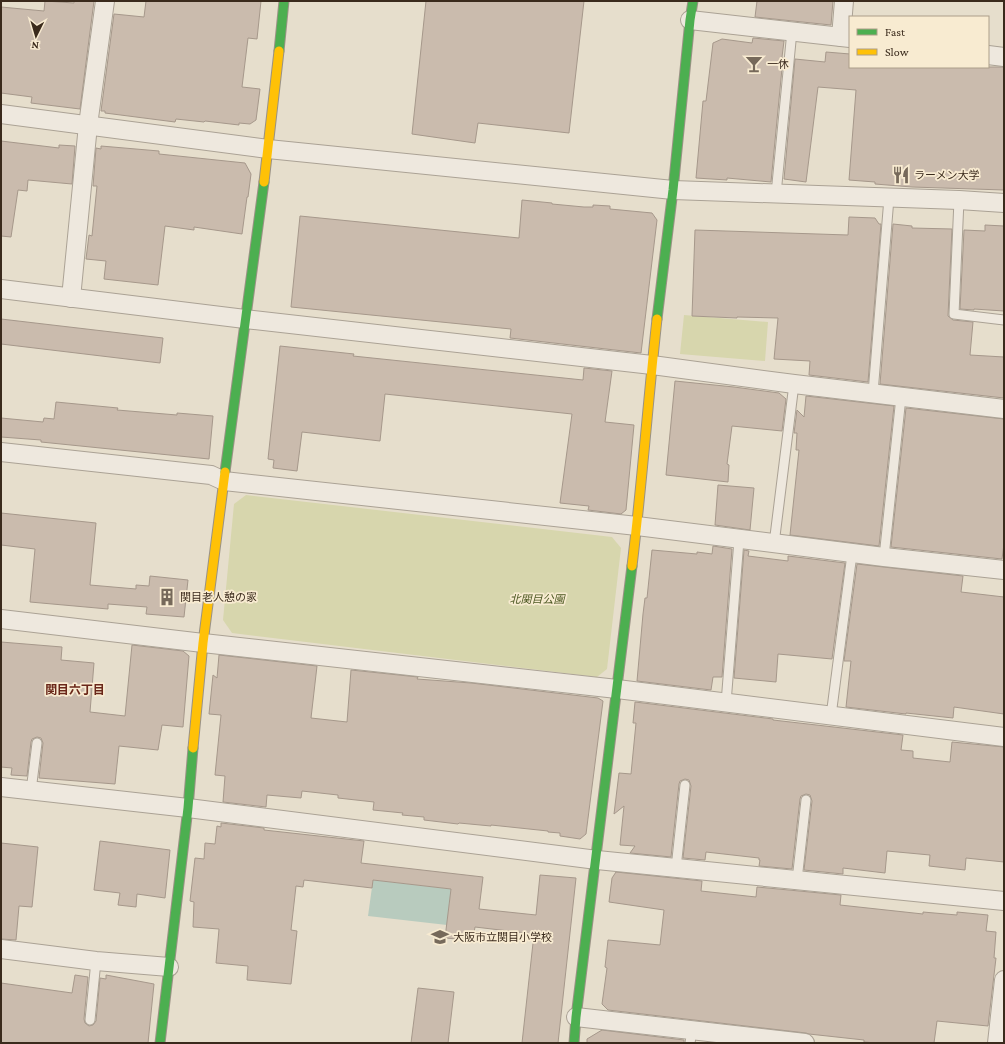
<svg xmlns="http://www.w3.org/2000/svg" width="1005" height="1044" font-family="'Crimson Pro','Noto Sans JP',serif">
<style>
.green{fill:#d7d6ad}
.water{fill:#b8cbbe}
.building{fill:#cabbad;stroke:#a6988b}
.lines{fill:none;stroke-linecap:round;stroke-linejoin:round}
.lane-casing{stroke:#aba295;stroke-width:11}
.street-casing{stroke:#aba295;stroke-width:20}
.fast-casing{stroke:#9a9285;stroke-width:11}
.slow-casing{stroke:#9a9285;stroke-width:11}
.lane{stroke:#eee8de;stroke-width:9}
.street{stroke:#eee8de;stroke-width:18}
.fast{stroke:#4caf50;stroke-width:9}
.slow{stroke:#ffc107;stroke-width:9}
.labels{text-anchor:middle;stroke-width:3.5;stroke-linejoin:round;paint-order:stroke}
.poi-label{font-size:11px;fill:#3a2a1c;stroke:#f8ebd1;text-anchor:start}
.park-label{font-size:11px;font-style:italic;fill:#4c5822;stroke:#f8ebd1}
.neighbourhood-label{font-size:12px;font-weight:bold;fill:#6a2719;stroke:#f8ebd1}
</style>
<rect width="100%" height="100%" fill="#e6decc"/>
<g class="green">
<path d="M684,315L768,322L765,361L680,354Z"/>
<path d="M246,495L612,537L621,548L607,669L597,677L232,633L223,620L234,504Z"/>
</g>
<path class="water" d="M373,880L451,889L447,925L368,916Z"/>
<g class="building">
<path d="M45,1L74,3V1H94L80,109L31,103L32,97L1,93V7L44,11Z"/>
<path d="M146,1H261L257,39L248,38L242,87L260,89L256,120L250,124L239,123V125L205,121L204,122L176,119L175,122L105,113V111H101L114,14L144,17Z"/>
<path d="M426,1H584L569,133L478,123L475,143L412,134Z"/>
<path d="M757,1H833L831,25L755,17Z"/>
<path d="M753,38L784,41L782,57L783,58L771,182L727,178V180L696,178L703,101H706L713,43L722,39L752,43Z"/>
<path d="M826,52L850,54V67H1004V190L912,187L875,184V182L849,180L856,90L818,87L806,182L784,179L795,59L825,62Z"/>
<path d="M1,141L59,148V145L75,146L72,184L28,180L27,191L18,190L11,237L1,236Z"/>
<path d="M101,146L159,151V154L245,163L251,174L248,197H247L242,234L194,227V230L165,226L158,285L104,279L106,261L86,259L89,235L92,236L97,186H93L96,148L101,149Z"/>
<path d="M522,200L552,203V204L584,207H593V205L610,206V209L652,213L657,220L641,353L510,338L511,329L291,307L300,216L519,238Z"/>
<path d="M849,217L875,218L879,224H881L868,382L809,375L810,361L774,359L778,318L737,317V318L692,316L695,230L848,235Z"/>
<path d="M893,224L912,226V228L952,229L948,316L953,320L973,322L970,355L1004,357V398L880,384Z"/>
<path d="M985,225L1004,226V311L974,309V310L960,309L964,230L985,231Z"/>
<path d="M1,319L163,338L160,363L1,344Z"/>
<path d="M280,346L354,354L353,356L583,380L584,368L612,371L605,422L634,425L626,510L621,514L588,510L589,506L560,503L572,414L385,394L380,441L302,432L297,471L273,468L274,460L268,459Z"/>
<path d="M675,381L734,387L779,393L786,399L782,431L732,426L727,464L729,465L728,482L666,475Z"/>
<path d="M806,396L894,406L879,546L790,535L799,450H796L797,433H794L797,410L804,417Z"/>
<path d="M56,402L118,408L117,410L177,415V413L213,416L209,459L41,442V440L1,437V418L43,422L44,418L54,419Z"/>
<path d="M906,408L1004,419V544L1002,559L891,547Z"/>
<path d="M718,485L754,488L750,530L715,525Z"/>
<path d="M1,513L96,523L90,585L136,589V585L149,586L150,576L188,580L184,617L146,614L147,607L108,604V609L30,602L35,549L1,545Z"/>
<path d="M713,546L732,549L722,677H713L711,690L637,681L643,614L645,598H647L652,550L697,554V552L712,554Z"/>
<path d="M744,550L749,551L748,556L788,561V556L845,563L832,659L778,654L776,682L734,678Z"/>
<path d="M857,564L963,576L961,592L1004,597V714L954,707L953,718L906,713V714L846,707L851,661H844Z"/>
<path d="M1,642L62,647L61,660L94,663L90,712L125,716L132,645L183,651L189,656L183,727L162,725L158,750L119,746L115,784L39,778L43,743L41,738L37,737L32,739L31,742L27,776L11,775L12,768L1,767Z"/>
<path d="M219,655L317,666L311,718L347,722L351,670L418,677L417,679L471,683L598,698L603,701L586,834L580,839L560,836V833L548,832V831L491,825V826L459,823L458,824L424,820V817L402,815L403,813L373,810L374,802L338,798V795L302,791L301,798L267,795L266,807L223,802L225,776L215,775L221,715L209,714L213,675L217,678Z"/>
<path d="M635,702L773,719V720L903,735L901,750L913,751V758L950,762L952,742L1004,747V862L966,858L965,870L929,866L930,855L887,851L885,873L843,868V874L804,870L812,801L810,795L806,794L801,796L800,799L792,869L759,866L760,860H759V858L706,852L705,860L683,858L691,786L689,780L685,779L680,781L679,784L671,857L630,853L635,846L620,845L624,806L614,814L619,773L631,774L636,723H633Z"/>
<path d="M221,823L264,828V830L364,841L361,863L483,877L479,909L536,915L540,875L576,878L558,1043H522L534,934L475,927L474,933L470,932L469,940L445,938L451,889L373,880L372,888L304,880L303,887L296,886L291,930L297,931L291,984L247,980L248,966L216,963L219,929L193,927L194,902L190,901L195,858L204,859L205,843L215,844L217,826L221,827Z"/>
<path d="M100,841L170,850L165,898L137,894L136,907L118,905L120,893L94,890Z"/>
<path d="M1,843L38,847L32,907L19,906L16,940L1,939Z"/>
<path d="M616,872L702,881L701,891L756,897L757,887L841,895L840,905L923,914V912L957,915V912L988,915L986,931L996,932L994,958H996L988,1026L937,1021L934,1043H876L864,1042V1040L809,1034L806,1033L608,1010L602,1004L607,968L605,967L608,940L660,945L664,910L609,902L612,878Z"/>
<path d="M75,975L88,977L84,1019L85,1023L89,1026L93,1025L96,1021L100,978L106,979V975L154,984L148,1043H1V983L72,993Z"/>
<path d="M418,988L454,992L448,1043H411Z"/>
<path d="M602,1030L684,1040V1043H587V1039Z"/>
</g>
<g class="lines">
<g class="lane-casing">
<g id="lane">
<path d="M776,194L792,31"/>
<path d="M959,200L954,314L1004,320"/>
<path d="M873,393L889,198"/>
<path d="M774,544L794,384"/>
<path d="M884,557L901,397"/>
<path d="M726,703L739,540"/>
<path d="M831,716L852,554"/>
<path d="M31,791L37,743"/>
<path d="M676,868L685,785"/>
<path d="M797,880L806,800"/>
<path d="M90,1020L96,961"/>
<path d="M690,1043L692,1030"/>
</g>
</g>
<g class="street-casing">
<g id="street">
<path d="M690,20L850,38"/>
<path d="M841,37L844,1"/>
<path d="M988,55L1004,57"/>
<path d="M1,114L268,149L673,190L959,200L1004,203"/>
<path d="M1,289L245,319L652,365L794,384L1004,409"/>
<path d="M71,298L88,125L105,1"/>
<path d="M1,452L211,475L224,481L637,526L884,557L1004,570"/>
<path d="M1,619L203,643L617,689L1004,737"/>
<path d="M1,787L188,808L597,860L1004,901"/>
<path d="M1,949L96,961L169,967"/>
<path d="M576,1017L805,1043"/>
<path d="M997,1043L1004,980"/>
</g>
</g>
<g class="fast-casing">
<g id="fast">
<path d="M279,51L284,1"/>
<path d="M657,319L673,190L690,20L693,1"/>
<path d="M225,472L264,182"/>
<path d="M160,1043L188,808L193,748"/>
<path d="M574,1043L576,1017L632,566"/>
</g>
</g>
<g class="slow-casing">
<g id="slow">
<path d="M264,182L279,51"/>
<path d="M632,566C642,484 648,401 657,319"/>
<path d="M193,748L203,643L225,472"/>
</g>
</g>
<use href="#lane" class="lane"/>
<use href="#street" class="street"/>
<use href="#fast" class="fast"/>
<use href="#slow" class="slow"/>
</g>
<defs>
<g id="bar-bare" transform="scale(1.38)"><path d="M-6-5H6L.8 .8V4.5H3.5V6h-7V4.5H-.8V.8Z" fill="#76695a" stroke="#f8ebd1" stroke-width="2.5" paint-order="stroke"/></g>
<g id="restaurant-bare" transform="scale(1.38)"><path d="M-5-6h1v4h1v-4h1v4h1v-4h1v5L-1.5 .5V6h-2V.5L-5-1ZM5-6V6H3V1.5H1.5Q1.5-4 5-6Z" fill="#76695a" stroke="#f8ebd1" stroke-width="2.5" paint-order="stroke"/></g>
<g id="building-bare" transform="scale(1.38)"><path d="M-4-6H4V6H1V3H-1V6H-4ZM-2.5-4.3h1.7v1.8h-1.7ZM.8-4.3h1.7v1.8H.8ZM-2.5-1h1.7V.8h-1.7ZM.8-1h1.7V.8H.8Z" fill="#76695a" stroke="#f8ebd1" stroke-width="2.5" paint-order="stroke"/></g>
<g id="school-bare" transform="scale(1.38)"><path d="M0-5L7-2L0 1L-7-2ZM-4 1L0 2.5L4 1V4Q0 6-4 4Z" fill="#76695a" stroke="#f8ebd1" stroke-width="2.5" paint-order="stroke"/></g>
</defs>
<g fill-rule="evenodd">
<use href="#bar-bare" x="754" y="64"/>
<use href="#restaurant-bare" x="901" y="175"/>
<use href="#building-bare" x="167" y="597"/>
<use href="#school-bare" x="440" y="937"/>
</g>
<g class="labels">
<g class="poi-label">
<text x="767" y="68">一休</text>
<text x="914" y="179">ラーメン大学</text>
<text x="180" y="601">関目老人憩の家</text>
<text x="453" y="941">大阪市立関目小学校</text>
</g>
<g class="park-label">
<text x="537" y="603">北関目公園</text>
</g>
<g class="neighbourhood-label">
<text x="75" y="694">関目六丁目</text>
</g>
</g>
<rect width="1005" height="1044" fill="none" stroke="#3a2a1c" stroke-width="4"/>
<rect x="849" y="16" width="140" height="52" fill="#f8ebd1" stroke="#ac9e89"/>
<rect x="857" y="29" width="20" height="6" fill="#4caf50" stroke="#ac9e89"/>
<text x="885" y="36" font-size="12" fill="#3a2a1c">Fast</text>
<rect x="857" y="49" width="20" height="6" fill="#ffc107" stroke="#ac9e89"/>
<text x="885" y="56" font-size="12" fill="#3a2a1c">Slow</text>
<g transform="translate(36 36) rotate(185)" stroke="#f8ebd1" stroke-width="3" paint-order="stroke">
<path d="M0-3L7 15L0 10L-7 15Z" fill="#3a2a1c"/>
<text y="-6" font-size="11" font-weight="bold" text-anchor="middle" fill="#3a2a1c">N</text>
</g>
</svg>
